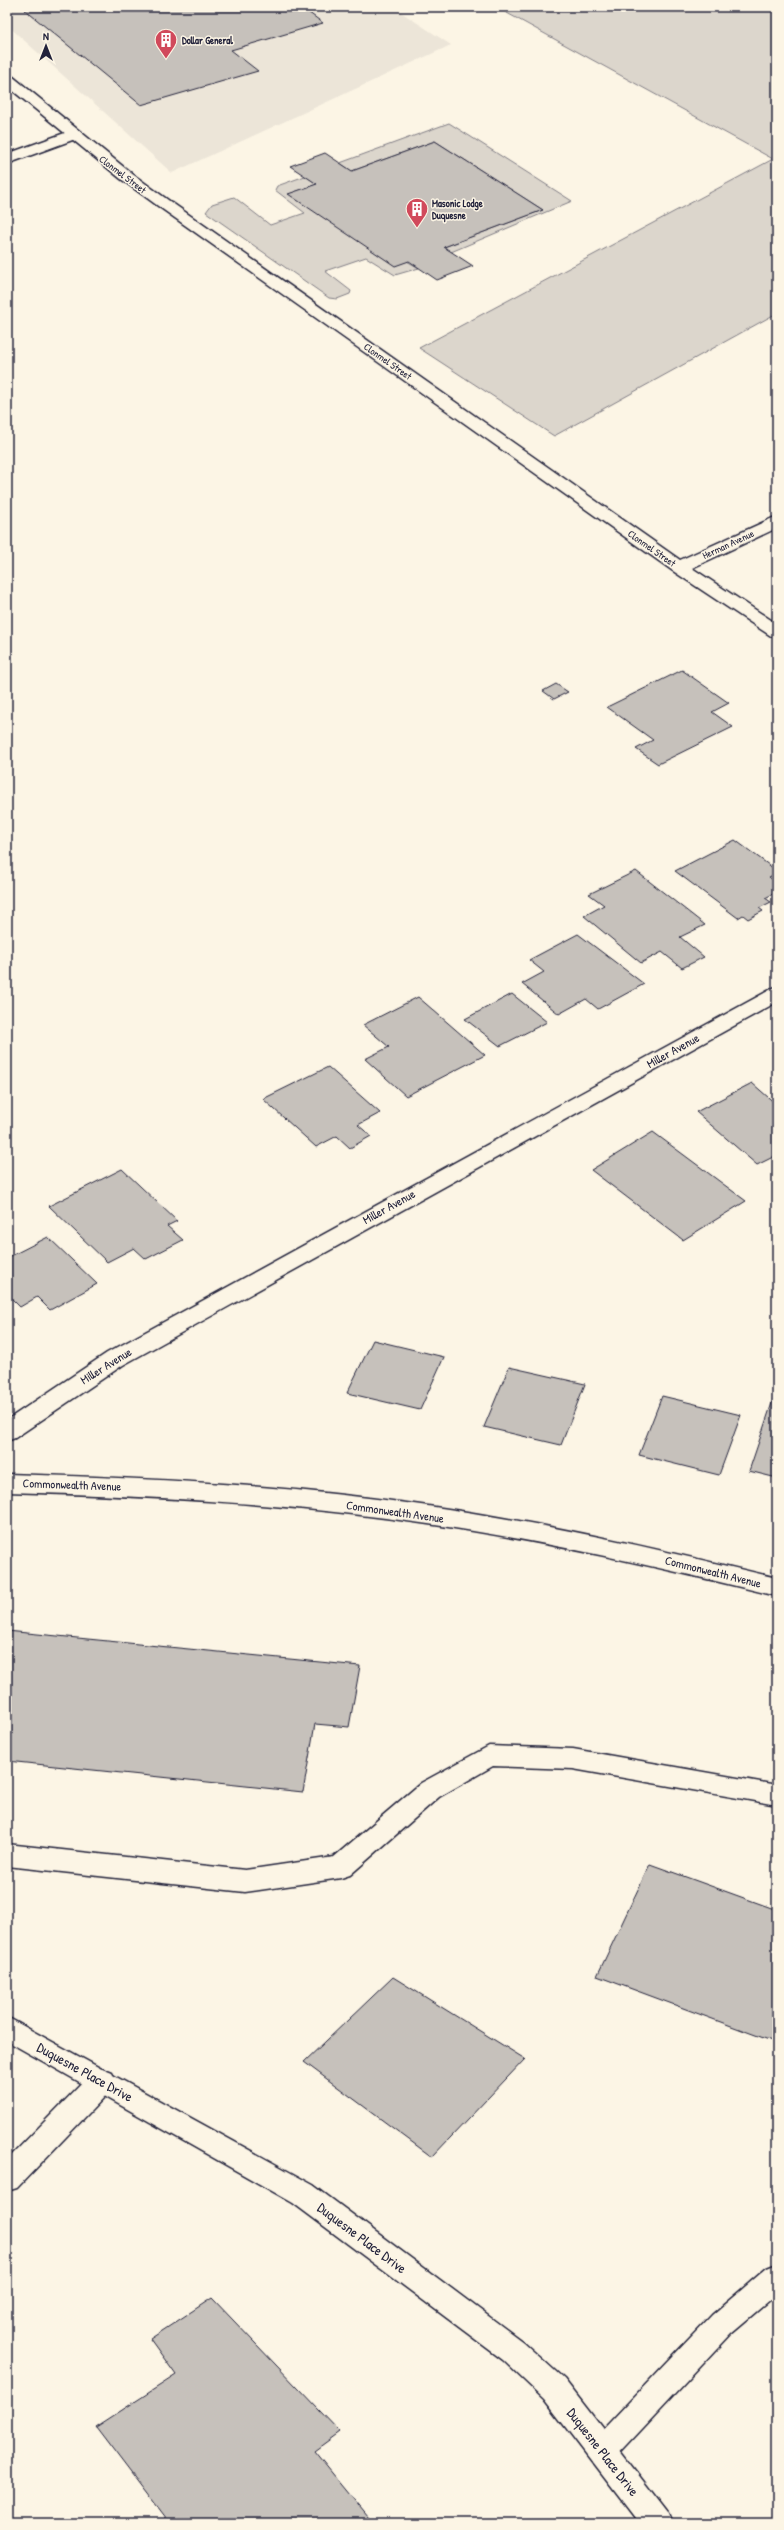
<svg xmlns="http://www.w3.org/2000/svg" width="784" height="2530" font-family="'Patrick Hand',sans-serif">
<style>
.built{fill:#ece5d8}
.green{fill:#dcd6cc;stroke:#7f7c84}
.building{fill:#c6c1bb;stroke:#22223b}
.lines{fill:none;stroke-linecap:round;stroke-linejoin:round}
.lane-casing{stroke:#22223b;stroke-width:3}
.street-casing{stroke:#22223b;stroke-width:3}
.secondary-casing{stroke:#22223b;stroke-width:3}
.lane{fill:#fcf5e5;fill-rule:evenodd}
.street{fill:#fcf5e5;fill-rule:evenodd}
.secondary{fill:#fcf5e5;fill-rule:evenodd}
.labels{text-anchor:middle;stroke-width:3;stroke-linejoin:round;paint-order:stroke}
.far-poi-label{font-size:10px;font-weight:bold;fill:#22223b;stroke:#fcf5e5;text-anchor:start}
.far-street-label{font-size:10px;fill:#22223b;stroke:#fcf5e5}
.street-label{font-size:12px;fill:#22223b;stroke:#fcf5e5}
.near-street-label{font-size:14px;fill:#22223b;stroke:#fcf5e5}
</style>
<rect width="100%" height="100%" fill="#fcf5e5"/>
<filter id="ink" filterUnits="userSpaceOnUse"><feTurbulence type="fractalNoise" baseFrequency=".025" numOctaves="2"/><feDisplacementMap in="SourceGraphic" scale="8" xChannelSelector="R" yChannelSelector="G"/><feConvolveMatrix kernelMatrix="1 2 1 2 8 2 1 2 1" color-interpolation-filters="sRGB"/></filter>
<g filter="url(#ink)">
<path class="built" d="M7,7H393L451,45L172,173L7,25Z"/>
<g class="green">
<path d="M496,7H777V313L554,436L419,348L773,159Z"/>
<path d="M449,123L572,201L451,252L444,247L543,210L435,141L352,171L340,163Z"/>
<path d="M305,176L317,184L289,194L419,268L395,275L366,257L325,271L351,291L350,294L337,299L329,298L206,212L212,204L234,197L270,225L305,213L275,190L277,186Z"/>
</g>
<g class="building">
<path d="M36,7H301L323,23L231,50L258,71L141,105L25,10Z"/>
<path d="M435,141L543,210L444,247L473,266L437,280L409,261L395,266L288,194L317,184L290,166L325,153L352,171Z"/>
<path d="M682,670L729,703L712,712L733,727L658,764L636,749L653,740L607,707Z"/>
<path d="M556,684L568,692L554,699L543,691Z"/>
<path d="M735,840L777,871V873L769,877L777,883V892L765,898L771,902L759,908L763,911L748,919L743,915L738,918L675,871Z"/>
<path d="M636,871L705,925L680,937L704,957L682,968L662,952L641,963L584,916L604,905L589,894Z"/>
<path d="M578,934L644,984L598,1009L586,999L559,1014L522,984L544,972L529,960Z"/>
<path d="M512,994L547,1022L500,1046L465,1019Z"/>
<path d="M418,997L485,1055L406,1096L365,1059L389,1047L363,1025Z"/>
<path d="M328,1067L380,1113L358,1125L371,1136L350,1148L337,1136L316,1147L263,1099Z"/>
<path d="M752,1083L777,1105V1155L757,1165L696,1112Z"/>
<path d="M653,1132L746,1201L683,1240L591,1170Z"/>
<path d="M122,1169L177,1221L167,1226L183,1240L146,1259L134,1248L107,1262L49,1206Z"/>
<path d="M48,1237L97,1284L50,1310L37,1297L20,1307L7,1294V1258Z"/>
<path d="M373,1340L444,1357L420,1410L347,1393Z"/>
<path d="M509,1367L585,1384L561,1445L484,1427Z"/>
<path d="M662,1396L741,1415L719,1475L639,1455Z"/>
<path d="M774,1397L777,1398V1478L749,1471Z"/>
<path d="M7,1631L360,1666L349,1727L315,1724L303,1792L7,1761Z"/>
<path d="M650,1864L777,1910V2043L597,1976Z"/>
<path d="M393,1977L525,2059L432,2157L304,2062Z"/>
<path d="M212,2298L340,2432L314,2451L373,2523H169L96,2427L176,2375L150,2339Z"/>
</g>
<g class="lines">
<g class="lane-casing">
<g id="lane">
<path d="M73,130L81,135L78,138L7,164V154Z"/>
<path d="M489,1746L573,1749L777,1785V1805L573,1769L493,1766L439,1797L350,1875L341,1878L245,1892L7,1866V1844L245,1870L334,1857L421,1783Z"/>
<path d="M102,2069L112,2073L116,2081L112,2089L17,2188L7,2191V2160L92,2073Z"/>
<path d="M777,2264V2295L732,2333L612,2461L602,2465L592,2461L587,2451L592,2441L712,2315L767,2268Z"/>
</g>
</g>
<g class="street-casing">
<g id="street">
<path d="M7,75L12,76L131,173L168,200L680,560L777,516V528L692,568L777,624V637L771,636L673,571L158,206L121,179L7,86Z"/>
<path d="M777,986V1002L123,1365L15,1438L7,1441V1420L107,1353Z"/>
<path d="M7,2017L313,2185L523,2342L564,2379L668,2513L672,2523H639L544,2399L503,2360L293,2203L7,2041Z"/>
</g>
</g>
<g class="secondary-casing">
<path id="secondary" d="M7,1474C148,1478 289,1485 428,1506C546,1523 662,1550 777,1578V1596C662,1568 546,1541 428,1524C289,1503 148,1496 7,1492Z"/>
</g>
<use href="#lane" class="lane"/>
<use href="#street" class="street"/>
<use href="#secondary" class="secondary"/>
</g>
</g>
<defs>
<g id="building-pin" transform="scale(1.15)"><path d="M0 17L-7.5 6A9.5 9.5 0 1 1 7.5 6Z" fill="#d1495b" stroke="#fcf5e5"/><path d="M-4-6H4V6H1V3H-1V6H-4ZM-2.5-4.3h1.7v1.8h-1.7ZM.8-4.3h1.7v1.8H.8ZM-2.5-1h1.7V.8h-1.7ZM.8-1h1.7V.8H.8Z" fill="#fff"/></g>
</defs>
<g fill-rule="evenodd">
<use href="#building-pin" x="166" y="40"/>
<use href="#building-pin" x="417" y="209"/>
</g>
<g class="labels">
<g class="far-poi-label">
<text x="182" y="44">Dollar General</text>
<text x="432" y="207">Masonic Lodge<tspan x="432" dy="12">Duquesne</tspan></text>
</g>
<g class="far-street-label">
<text transform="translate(123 174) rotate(37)" y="4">Clonmel Street</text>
<text transform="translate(388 361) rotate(35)" y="4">Clonmel Street</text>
<text transform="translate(728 544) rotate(-25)" y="4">Herman Avenue</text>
<text transform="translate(652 548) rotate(35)" y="4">Clonmel Street</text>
</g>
<g class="street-label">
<text transform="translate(673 1051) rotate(-29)" y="4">Miller Avenue</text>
<text transform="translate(389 1207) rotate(-29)" y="4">Miller Avenue</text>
<text transform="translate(106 1366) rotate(-32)" y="4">Miller Avenue</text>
<text transform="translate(72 1485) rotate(2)" y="4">Commonwealth Avenue</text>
<text transform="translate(395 1512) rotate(8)" y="4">Commonwealth Avenue</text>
<text transform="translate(713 1572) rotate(14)" y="4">Commonwealth Avenue</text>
</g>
<g class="near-street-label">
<text transform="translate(85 2072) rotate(29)" y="5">Duquesne Place Drive</text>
<text transform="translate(362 2238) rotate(37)" y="5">Duquesne Place Drive</text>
<text transform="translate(603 2452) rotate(52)" y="5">Duquesne Place Drive</text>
</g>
</g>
<rect width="784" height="2530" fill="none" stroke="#fcf5e5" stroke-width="24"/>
<rect x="12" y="12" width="760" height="2506" fill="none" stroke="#22223b" stroke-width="1.5" filter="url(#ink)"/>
<g transform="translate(46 46)" stroke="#fcf5e5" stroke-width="3" paint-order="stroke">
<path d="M0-3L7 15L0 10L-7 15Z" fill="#22223b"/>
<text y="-6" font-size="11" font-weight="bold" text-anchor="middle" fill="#22223b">N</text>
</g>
</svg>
